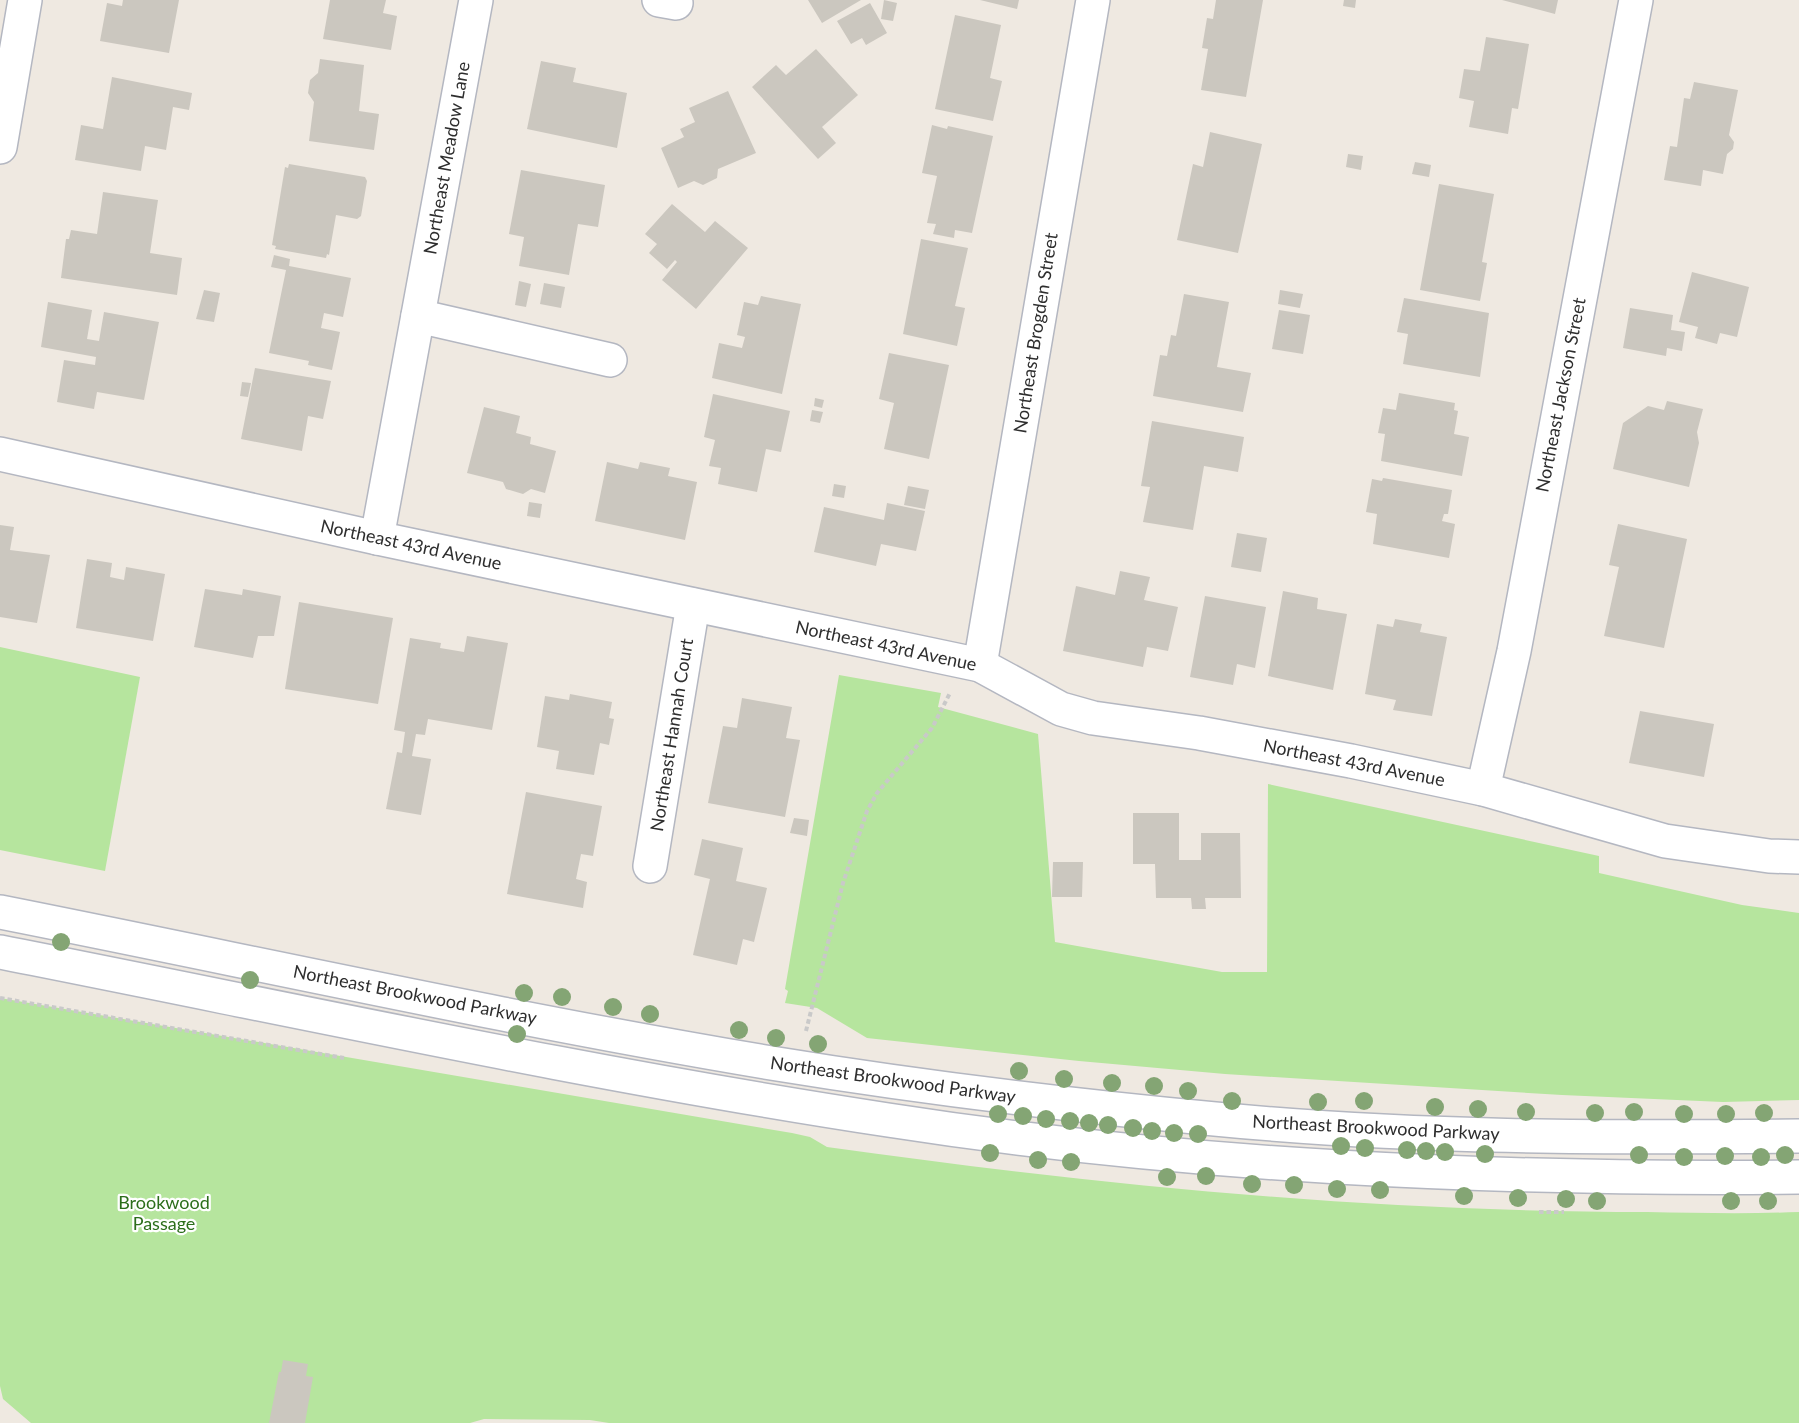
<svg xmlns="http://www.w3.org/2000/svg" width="1799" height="1423" font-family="Lato,sans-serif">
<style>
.green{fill:#b6e59e}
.building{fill:#cbc7bf}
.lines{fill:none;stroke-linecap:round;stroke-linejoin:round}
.street-casing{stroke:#b4b7c1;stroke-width:36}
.secondary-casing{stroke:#b4b7c1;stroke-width:36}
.path{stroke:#c9c9c9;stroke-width:4;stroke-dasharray:4.5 3;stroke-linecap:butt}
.street{stroke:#fff;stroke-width:33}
.secondary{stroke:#fff;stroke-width:33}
.tree{fill:#84a574}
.labels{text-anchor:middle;stroke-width:4.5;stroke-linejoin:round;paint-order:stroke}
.street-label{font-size:18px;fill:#2e2e2e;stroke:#fff}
.park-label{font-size:18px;fill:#2c6e1b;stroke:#fff}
</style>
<rect width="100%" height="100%" fill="#efe9e1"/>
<g class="green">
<path d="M0,647L140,677L105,871L0,850Z"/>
<path d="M839,675L941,693L938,707L1038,734L1055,942L1222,972H1267L1268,784L1599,856V873L1742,905L1799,913V1100L1723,1102L1562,1095L1225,1074L1079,1061L867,1038L817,1008L785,1003L788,991L785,989Z"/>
<path d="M0,998L792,1133L810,1137L827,1147C1099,1185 1372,1212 1647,1212C1698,1213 1748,1214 1799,1212V1423H609L590,1420L484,1419L470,1423H31L3,1399L0,1386Z"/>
</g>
<g class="building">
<path d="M123,0H179L169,53L100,41L107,3L122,6Z"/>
<path d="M330,0H386L383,13L397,16L391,50L323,39Z"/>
<path d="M808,0H861L822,23Z"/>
<path d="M884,0L897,3L893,21L881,19Z"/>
<path d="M980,0H1019L1017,9Z"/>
<path d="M1216,0H1263L1246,97L1201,90L1208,49L1202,48L1207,18L1213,19Z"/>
<path d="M1344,0H1356L1355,8L1343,6Z"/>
<path d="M1502,0H1558L1555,14Z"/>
<path d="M870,3L887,33L866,45L862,38L851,44L837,21Z"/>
<path d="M955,15L1001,25L990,78L1002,81L993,121L935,109Z"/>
<path d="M1486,37L1529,44L1518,109L1512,108L1508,134L1469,127L1474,101L1459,98L1464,69L1480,71Z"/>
<path d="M816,49L858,95L822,127L836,143L818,159L752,87L776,65L786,75Z"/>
<path d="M320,59L364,65L359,111L379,114L374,150L309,141L314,102L308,93L310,80L318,73Z"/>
<path d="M541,61L576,68L573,82L627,93L617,148L527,129Z"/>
<path d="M112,77L192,93L189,110L173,107L166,150L145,146L141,171L75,160L81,125L103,129Z"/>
<path d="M1694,82L1738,90L1729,135L1734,142L1733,149L1727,154L1723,174L1703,170L1701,186L1664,180L1670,146L1677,147L1684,98L1690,99Z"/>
<path d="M728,91L756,153L718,169L717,178L703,185L694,181L678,188L661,148L684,137L680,129L695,122L689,108Z"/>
<path d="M932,125L947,129L948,126L993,136L972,233L955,230L954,238L933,234L936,224L927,223L937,176L922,173Z"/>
<path d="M1210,132L1262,144L1238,253L1177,240L1193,164L1203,167Z"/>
<path d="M1348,154L1363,156L1361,170L1346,167Z"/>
<path d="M1415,162L1431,165L1429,177L1412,174Z"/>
<path d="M289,164L365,177L367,181L361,216L357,219L336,215L329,255L327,254L326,258L275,249L276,246L272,245L285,167L288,168Z"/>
<path d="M521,170L605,185L598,227L578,224L569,275L519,266L524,237L509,234Z"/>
<path d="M1439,184L1494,194L1482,262L1487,263L1480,301L1420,290Z"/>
<path d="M103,192L158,200L150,253L182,258L177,295L61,278L66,239H69L71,230L97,234Z"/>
<path d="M672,204L705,232L715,221L748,248L696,309L662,280L677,262L675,260L667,269L649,253L657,244L645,234Z"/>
<path d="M921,239L968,248L955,306L965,308L957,346L903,334Z"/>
<path d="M274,255L290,259L289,266L351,278L343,317L324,313L321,328L340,332L332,370L308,365L309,361L269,353L286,270L271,267Z"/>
<path d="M1692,272L1749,287L1737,337L1720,333L1717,344L1695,338L1698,327L1679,322Z"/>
<path d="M519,281L531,284L526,307L515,305Z"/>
<path d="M544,283L565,287L561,308L540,304Z"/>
<path d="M204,290L220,293L214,322L196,319Z"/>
<path d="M1280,290L1303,294L1300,308L1278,304Z"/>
<path d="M1184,294L1229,302L1217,367L1251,373L1243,412L1153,396L1160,355L1167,356L1171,335L1176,336Z"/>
<path d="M761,296L801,304L782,394L712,378L719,343L742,348L745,337L737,335L744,302L758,305Z"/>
<path d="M1404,298L1489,313L1480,377L1403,364L1408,334L1397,332Z"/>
<path d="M48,302L92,310L87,339L99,341L104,312L159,322L144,400L97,392L94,409L57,402L64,360L95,365L96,357L41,347Z"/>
<path d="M1630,308L1673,315L1671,330L1685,332L1682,351L1667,348L1666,356L1623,348Z"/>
<path d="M1279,310L1310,315L1303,354L1272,349Z"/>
<path d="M889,353L949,365L929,459L884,449L894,403L879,399Z"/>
<path d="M255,368L331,381L323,419L308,416L302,451L241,439Z"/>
<path d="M242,382L251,383L248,397L240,396Z"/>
<path d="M1399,393L1455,403L1454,410L1458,411L1454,434L1469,437L1462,476L1381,461L1385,434L1378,433L1383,408L1396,410Z"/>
<path d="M713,394L790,411L781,452L766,449L757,492L718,484L721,468L709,466L715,440L704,437Z"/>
<path d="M815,398L824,400L822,408L814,406Z"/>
<path d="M1667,401L1703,409L1697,432L1699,443L1689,487L1613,469L1623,423L1648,406L1664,410Z"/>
<path d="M484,407L520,416L516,433L531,437L530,444L556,451L545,493L531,489L523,494L506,489L503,482L467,473Z"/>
<path d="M812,410L823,412L820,423L810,421Z"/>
<path d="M1152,421L1244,437L1238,472L1204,466L1193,530L1143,522L1150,487L1141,486Z"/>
<path d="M607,462L638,469L640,462L670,468L668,476L697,482L685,540L595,521Z"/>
<path d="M1383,478L1452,490L1448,514H1444L1442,521L1455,524L1449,558L1373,544L1377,514L1366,512L1372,479L1382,481Z"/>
<path d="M834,484L846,486L844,498L832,496Z"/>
<path d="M908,486L929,490L925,509L904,505Z"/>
<path d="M529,502L542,504L540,518L527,516Z"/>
<path d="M887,503L925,511L916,551L881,544L876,566L814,552L824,507L884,520Z"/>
<path d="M1618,524L1687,539L1664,648L1604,636L1619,567L1609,565Z"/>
<path d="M0,525L14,527L10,550L50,555L37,623L0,617Z"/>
<path d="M1237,533L1267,538L1261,572L1231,567Z"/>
<path d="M87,559L112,563L110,577L124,580L126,567L165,574L153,641L76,628Z"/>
<path d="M1120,571L1150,577L1144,600L1178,607L1168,651L1147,647L1143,667L1063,651L1076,586L1115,595Z"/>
<path d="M205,589L242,595L243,589L281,596L274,636H258L253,658L194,647Z"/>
<path d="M1283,591L1318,598L1317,609L1347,614L1333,690L1268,676Z"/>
<path d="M1205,596L1266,607L1255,668L1237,664L1233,685L1190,677Z"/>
<path d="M299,602L393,618L378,704L285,689Z"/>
<path d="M1395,619L1422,624L1420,632L1447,637L1432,716L1393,710L1396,700L1365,694L1377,624L1393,627Z"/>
<path d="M467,636L508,643L492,730L428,719L425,735L416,734L412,756L431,759L421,815L386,809L397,752L402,753L405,732L394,730L410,638L441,643L440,648L464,652Z"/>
<path d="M570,694L612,702L609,718L614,719L609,745L600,743L594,775L556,769L559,751L537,747L545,696L569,700Z"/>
<path d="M742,698L792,707L786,738L800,740L785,817L708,803L723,726L737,728Z"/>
<path d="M1640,711L1714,724L1704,777L1629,763Z"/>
<path d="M526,792L602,806L593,856L581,854L576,879L587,882L583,908L507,894Z"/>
<path d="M1133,813H1179V860H1201V833H1240L1241,898H1205L1206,909H1192L1191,898H1156L1155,864H1133Z"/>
<path d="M794,818L809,820L807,836L790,833Z"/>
<path d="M702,839L743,848L736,881L767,888L754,942L743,939L737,965L693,955L710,879L694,875Z"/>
<path d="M1053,862H1083L1082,897H1052Z"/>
<path d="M283,1360L308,1364L306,1376L313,1377L305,1423H269L279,1372H281Z"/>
</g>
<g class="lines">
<g class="street-casing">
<g id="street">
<path d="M659,0L676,3"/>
<path d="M0,147L25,0"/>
<path d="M418,316L610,360"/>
<path d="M0,454L377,538L980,665L1061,709L1093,718L1199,733L1351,761L1483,789L1665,841L1769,856L1799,857"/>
<path d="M377,538L476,0"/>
<path d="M980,665L1093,0"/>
<path d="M1483,789L1514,651L1636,0"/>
<path d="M650,866L693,605"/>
</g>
</g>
<g class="secondary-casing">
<g id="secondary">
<path d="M0,912C257,963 513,1020 771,1063C918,1087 1066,1105 1215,1119C1409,1138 1604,1138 1799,1136"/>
<path d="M0,952C295,1010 591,1075 888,1120C1190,1167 1495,1180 1799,1177"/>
</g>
</g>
<g class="path">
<path d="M0,998L344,1058"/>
<path d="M806,1031L843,883L867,811L877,793L932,728L950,693"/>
<path d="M1539,1212H1564"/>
</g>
<use href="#street" class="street"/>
<use href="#secondary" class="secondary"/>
</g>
<g class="tree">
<circle cx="61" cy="942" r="9"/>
<circle cx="250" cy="980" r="9"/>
<circle cx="524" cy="993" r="9"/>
<circle cx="562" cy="997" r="9"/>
<circle cx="613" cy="1007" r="9"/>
<circle cx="650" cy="1014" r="9"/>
<circle cx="739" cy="1030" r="9"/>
<circle cx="517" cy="1034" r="9"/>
<circle cx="776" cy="1038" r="9"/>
<circle cx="818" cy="1044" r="9"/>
<circle cx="1019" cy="1071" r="9"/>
<circle cx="1064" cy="1079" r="9"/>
<circle cx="1112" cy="1083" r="9"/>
<circle cx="1154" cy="1086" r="9"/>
<circle cx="1188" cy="1091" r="9"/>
<circle cx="1232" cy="1101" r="9"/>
<circle cx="1364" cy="1101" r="9"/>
<circle cx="1318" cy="1102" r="9"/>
<circle cx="1435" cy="1107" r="9"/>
<circle cx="1478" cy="1109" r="9"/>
<circle cx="1526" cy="1112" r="9"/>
<circle cx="1634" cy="1112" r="9"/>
<circle cx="1595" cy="1113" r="9"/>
<circle cx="1764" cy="1113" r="9"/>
<circle cx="998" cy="1114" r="9"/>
<circle cx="1684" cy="1114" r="9"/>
<circle cx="1726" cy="1114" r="9"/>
<circle cx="1023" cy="1116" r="9"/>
<circle cx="1046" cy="1119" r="9"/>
<circle cx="1070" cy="1121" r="9"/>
<circle cx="1089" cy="1123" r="9"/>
<circle cx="1108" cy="1125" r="9"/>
<circle cx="1133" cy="1128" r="9"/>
<circle cx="1152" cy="1131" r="9"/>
<circle cx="1174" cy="1133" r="9"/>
<circle cx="1198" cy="1134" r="9"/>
<circle cx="1341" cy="1146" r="9"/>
<circle cx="1365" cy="1148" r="9"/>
<circle cx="1407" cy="1150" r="9"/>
<circle cx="1426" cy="1151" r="9"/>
<circle cx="1445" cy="1152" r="9"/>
<circle cx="990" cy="1153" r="9"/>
<circle cx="1485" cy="1154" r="9"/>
<circle cx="1639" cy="1155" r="9"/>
<circle cx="1785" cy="1155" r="9"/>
<circle cx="1725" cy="1156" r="9"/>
<circle cx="1684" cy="1157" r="9"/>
<circle cx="1761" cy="1157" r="9"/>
<circle cx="1038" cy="1160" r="9"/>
<circle cx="1071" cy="1162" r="9"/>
<circle cx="1206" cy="1176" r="9"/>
<circle cx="1167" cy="1177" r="9"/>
<circle cx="1252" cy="1184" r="9"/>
<circle cx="1294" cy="1185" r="9"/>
<circle cx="1337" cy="1189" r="9"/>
<circle cx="1380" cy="1190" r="9"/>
<circle cx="1464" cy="1196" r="9"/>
<circle cx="1518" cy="1198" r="9"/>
<circle cx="1566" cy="1199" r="9"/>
<circle cx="1597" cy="1201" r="9"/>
<circle cx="1731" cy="1201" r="9"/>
<circle cx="1768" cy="1201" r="9"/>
</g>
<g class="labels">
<g class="street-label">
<text transform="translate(447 158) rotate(-80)" y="6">Northeast Meadow Lane</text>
<text transform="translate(1036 333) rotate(-81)" y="6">Northeast Brogden Street</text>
<text transform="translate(1561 395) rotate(-79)" y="6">Northeast Jackson Street</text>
<text transform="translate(411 545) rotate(12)" y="6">Northeast 43rd Avenue</text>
<text transform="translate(886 646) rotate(12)" y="6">Northeast 43rd Avenue</text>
<text transform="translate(672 735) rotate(-81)" y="6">Northeast Hannah Court</text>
<text transform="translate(1354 763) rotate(11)" y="6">Northeast 43rd Avenue</text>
<text transform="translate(415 995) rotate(11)" y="6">Northeast Brookwood Parkway</text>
<text transform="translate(893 1080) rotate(8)" y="6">Northeast Brookwood Parkway</text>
<text transform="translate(1376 1128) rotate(3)" y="6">Northeast Brookwood Parkway</text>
</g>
<g class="park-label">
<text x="164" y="1209">Brookwood<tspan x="164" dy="21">Passage</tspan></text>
</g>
</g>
</svg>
